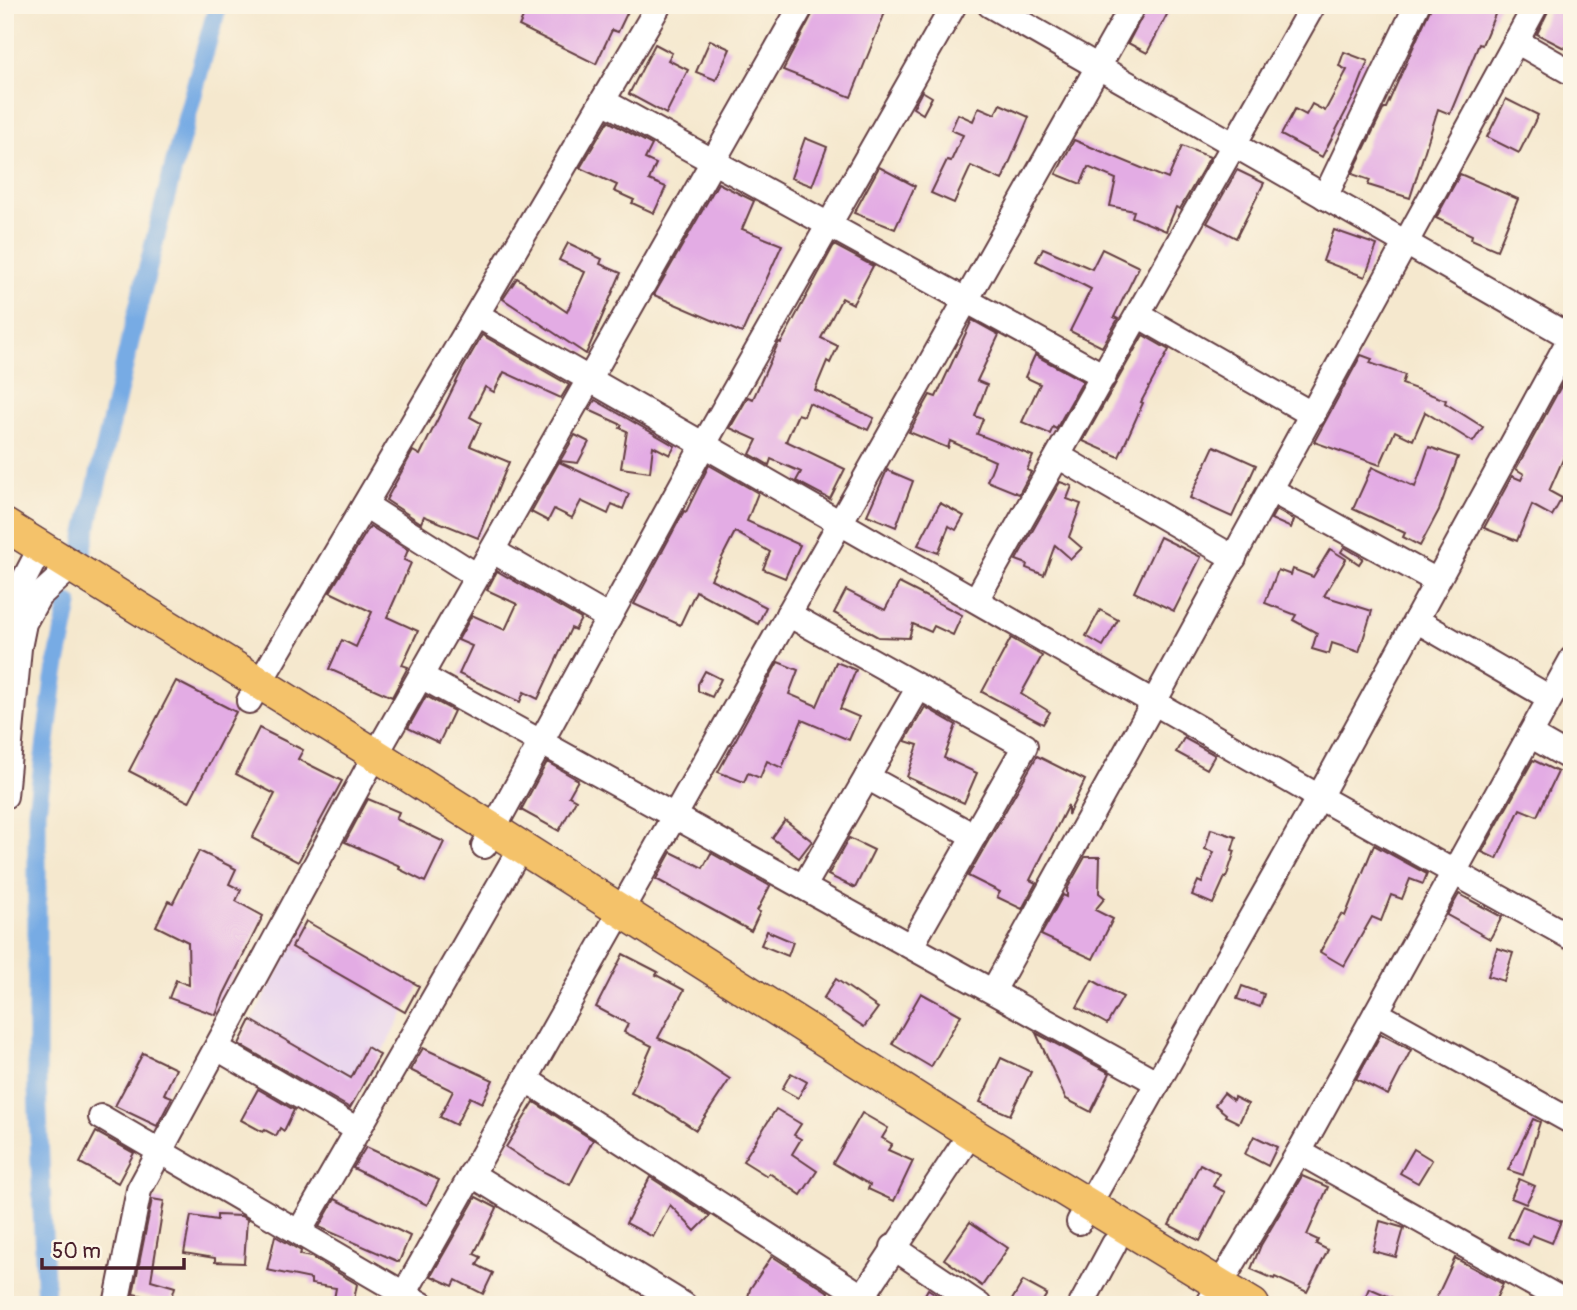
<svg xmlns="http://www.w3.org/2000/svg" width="1577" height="1310" font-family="Pangolin,sans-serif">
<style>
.built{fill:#e7d2ef}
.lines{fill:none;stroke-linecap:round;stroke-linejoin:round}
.canal{stroke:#77abe4;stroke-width:19}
.building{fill:#e3ace4}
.minor-casing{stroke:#643d43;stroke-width:28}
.major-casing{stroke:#643d43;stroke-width:35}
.minor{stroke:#fff;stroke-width:24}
.major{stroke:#f4c26a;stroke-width:32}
</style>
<rect width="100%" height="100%" fill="#fcf5e5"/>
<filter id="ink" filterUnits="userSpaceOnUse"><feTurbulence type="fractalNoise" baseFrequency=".0143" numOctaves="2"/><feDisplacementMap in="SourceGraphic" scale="14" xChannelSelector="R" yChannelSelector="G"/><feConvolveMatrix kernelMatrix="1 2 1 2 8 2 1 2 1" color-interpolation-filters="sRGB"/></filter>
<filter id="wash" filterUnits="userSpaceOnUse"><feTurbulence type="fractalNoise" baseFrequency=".00686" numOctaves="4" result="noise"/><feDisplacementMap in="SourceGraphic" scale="28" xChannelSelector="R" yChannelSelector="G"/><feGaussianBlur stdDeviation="1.57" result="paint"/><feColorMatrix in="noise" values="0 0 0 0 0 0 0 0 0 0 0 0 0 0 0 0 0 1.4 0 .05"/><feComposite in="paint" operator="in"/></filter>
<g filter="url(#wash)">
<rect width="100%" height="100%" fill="#f5e8ce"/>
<path class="built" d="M306,921L419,986L350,1109L238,1045Z"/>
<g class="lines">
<g class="canal">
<path d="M82,552C122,368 166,186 218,5"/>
<path d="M46,1305L37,1087V811L54,679L69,604"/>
</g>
</g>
<g id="blocks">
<g class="building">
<path d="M529,5H631L618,32L612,30L596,64L519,26Z"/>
<path d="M817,5H888L851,97L783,70Z"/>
<path d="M1148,5H1172L1147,53L1128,43Z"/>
<path d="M1432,5H1499L1482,45L1479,44L1450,114L1438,109L1410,198L1368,185L1370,180L1352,174L1384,108H1386Z"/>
<path d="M1551,5H1572V52L1537,34Z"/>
<path d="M710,40L730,49L716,80L696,72Z"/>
<path d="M655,44L672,53L668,60L688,70L666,114L629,94Z"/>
<path d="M1344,52L1368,61L1356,92L1322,157L1281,135L1295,109L1306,115L1312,104L1325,111L1347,70L1339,66Z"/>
<path d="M922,91L932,97L923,114L913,108Z"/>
<path d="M1506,99L1538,115L1519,153L1487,137Z"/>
<path d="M1000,104L1029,117L1002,180L971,166L954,203L931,193L947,160L951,161L963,135L951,130L958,114L973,121L979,107L995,114Z"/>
<path d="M608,121L652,145L645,159L656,164L649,180L666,187L654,213L632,203L634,200L614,191L617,185L580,168Z"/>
<path d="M805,138L827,147L812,186L791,178Z"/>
<path d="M1074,140L1168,179L1182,146L1210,157L1180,209L1176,207L1166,231L1132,217L1134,211L1110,206L1116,179L1088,167L1081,184L1056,174Z"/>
<path d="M879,167L915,186L895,229L854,213Z"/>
<path d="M1237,170L1264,183L1236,238L1207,223Z"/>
<path d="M1460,174L1518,199L1497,250L1471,239L1472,235L1436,218Z"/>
<path d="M718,183L754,201L742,229L782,245L742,333L654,295Z"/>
<path d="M1334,230L1377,245L1365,277L1323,261Z"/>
<path d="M568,243L602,259L600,264L621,273L586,354L503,299L517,278L567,312L585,272L559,260Z"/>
<path d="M834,245L873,266L853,304L842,298L821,338L838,346L830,363L827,361L815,390L874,418L868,430L809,403L804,416L798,414L786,441L845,469L830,499L796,481L801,472L771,459L769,465L750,454L757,440L730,428L748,397L753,399L776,348L779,342L781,343Z"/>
<path d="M1043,248L1092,269L1102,249L1139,267L1114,317L1118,319L1102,347L1070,331L1091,289L1036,261Z"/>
<path d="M972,320L999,335L977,381L987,385L975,416L983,419L977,434L1033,456L1027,470L1031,472L1019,494L987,481L995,461L950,441L948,448L909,432L930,395L936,397Z"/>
<path d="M482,335L569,385L561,398L504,372L494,392L485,387L470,417L481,423L470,446L509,462L478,538L424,516L421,523L386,500L413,451L420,455L463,368Z"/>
<path d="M1143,335L1169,350L1141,402L1143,403L1119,457L1083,441Z"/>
<path d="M1035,355L1083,381L1056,429L1053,427L1050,434L1022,422L1040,384L1025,377Z"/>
<path d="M1361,355L1372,359L1370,363L1405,375L1402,384L1446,400L1445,403L1483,427L1473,442L1425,412L1413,440L1395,431L1380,465L1314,442Z"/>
<path d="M1572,366V439L1549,491L1562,498L1552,516L1532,505L1517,541L1484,528L1512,476L1521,480L1524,474L1516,469Z"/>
<path d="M595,400L675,446L670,455L653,446L650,472L621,468L627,431L620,428L622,425L589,410Z"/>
<path d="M575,435L589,442L578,463L560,461Z"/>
<path d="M1214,446L1256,465L1232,517L1190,498Z"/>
<path d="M1429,447L1458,457L1439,510L1420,546L1403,537L1405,533L1353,509L1372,467L1415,487Z"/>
<path d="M559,462L629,494L623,509L612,504L608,514L581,501L572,518L554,509L548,521L531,512Z"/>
<path d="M709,465L758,493L747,521L800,545L785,578L763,569L770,552L735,532L711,579L766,607L758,624L696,591L680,625L634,604L684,511L686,512Z"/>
<path d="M887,470L913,481L896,527L867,515Z"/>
<path d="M1060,482L1072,486L1067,499L1081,504L1069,537L1082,548L1071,559L1055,545L1044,575L1026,568L1027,564L1016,560Z"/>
<path d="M940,503L964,516L956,530L949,526L938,553L918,545Z"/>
<path d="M1276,510L1294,520L1291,528L1271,519Z"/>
<path d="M370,526L408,550L404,560L411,563L387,617L418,631L402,665L408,667L392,697L329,669L342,640L356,647L372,612L330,592Z"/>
<path d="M1160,537L1201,557L1174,611L1134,592Z"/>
<path d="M1344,547L1363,558L1359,564L1341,552Z"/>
<path d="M1330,549L1346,559L1324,596L1372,611L1359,652L1332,643L1329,654L1312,649L1317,633L1293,620L1296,615L1265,603L1278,570L1291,575L1293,569L1313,577Z"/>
<path d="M497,571L581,619L575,630L571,628L538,699L524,692L520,702L459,674L472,646L458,640L472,615L505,630L517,604L487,590Z"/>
<path d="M899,583L962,615L953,635L934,626L931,632L913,624L909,638L878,637L834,613L846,590L885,610Z"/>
<path d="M1100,610L1118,620L1103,646L1086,636Z"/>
<path d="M1011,638L1042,656L1021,694L1050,712L1043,724L982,692Z"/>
<path d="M778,662L798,670L789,694L817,706L836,662L856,670L840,709L859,717L849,740L802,720L782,768L767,761L760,778L748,773L744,782L718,772Z"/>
<path d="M705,671L721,679L712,697L698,691V684Z"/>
<path d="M176,681L236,712L189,802L129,771Z"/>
<path d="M426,696L454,711L439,743L408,728Z"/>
<path d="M925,707L956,725L944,758L977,773L964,803L907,777L918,745L905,741Z"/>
<path d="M259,728L303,750L298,759L342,781L298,862L252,838L275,794L236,774Z"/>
<path d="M1184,738L1215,755L1207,769L1176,752Z"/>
<path d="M1037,756L1085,780L1068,815V805L1030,880L1036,883L1022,909L997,897L1000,892L968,876Z"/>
<path d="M1533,760L1558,772L1537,816L1520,809L1497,859L1482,852Z"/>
<path d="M547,762L578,780L569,796L576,800L559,831L521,810Z"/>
<path d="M368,799L399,812L396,819L444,842L425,882L399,869L400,866L345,842Z"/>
<path d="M785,820L812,841L799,858L772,838Z"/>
<path d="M1211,829L1236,837L1232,850L1235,851L1226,878L1225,877L1213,904L1192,895L1198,881L1202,883L1214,852L1205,849Z"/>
<path d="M849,838L874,850L855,888L828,875Z"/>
<path d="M1374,845L1427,874L1423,884L1410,879L1402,899L1391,895L1381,921L1372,917L1344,966L1320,952L1341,914L1345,916Z"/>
<path d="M199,851L236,869L229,884L241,890L236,901L263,916L224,994L216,1015L169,998L176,980L189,985L188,942L156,926L168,901L173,903Z"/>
<path d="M671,852L703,868L711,853L770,886L757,911L760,912L751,931L656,879Z"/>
<path d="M1085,857H1100L1099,893L1105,898L1095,910L1113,919L1093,959L1041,935L1063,895L1067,897V889Z"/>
<path d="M1459,894L1502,917L1490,939L1447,915Z"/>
<path d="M306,921L419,986L405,1012L292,947Z"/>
<path d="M767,931L793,942L788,956L761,945Z"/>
<path d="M1497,948L1513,953L1504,981L1488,976Z"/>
<path d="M623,954L658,972L656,975L684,990L658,1038L689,1052L730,1079L696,1130L661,1107L631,1093L652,1046L624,1032L628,1024L596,1007Z"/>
<path d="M836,979L878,1008L864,1027L823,999Z"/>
<path d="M1092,980L1123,997L1107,1024L1077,1007Z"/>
<path d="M1242,986L1264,994L1260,1007L1237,999Z"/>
<path d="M921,993L961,1015L931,1067L892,1044Z"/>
<path d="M251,1020L351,1078L367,1047L380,1055L350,1108L239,1044Z"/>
<path d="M1036,1033L1110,1073L1091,1112L1066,1099Z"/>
<path d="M1381,1034L1411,1050L1388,1095L1356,1079Z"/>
<path d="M423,1048L493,1080L482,1103L470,1097L456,1125L440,1117L453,1091L410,1070Z"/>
<path d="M143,1053L176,1069L164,1094L172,1097L157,1126L115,1106Z"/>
<path d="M1001,1058L1031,1072L1010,1115L980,1102Z"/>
<path d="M791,1073L807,1082L798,1098L782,1089Z"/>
<path d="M258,1089L294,1110L284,1131L280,1128L276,1136L265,1130L263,1132L241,1120Z"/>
<path d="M1224,1093L1233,1100L1234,1097L1248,1104L1239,1123L1225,1116L1226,1114L1215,1105Z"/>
<path d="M534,1102L593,1140L570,1185L542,1171L506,1147Z"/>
<path d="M776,1109L801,1124L794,1135L801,1139L792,1154L817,1171L801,1195L769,1173L767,1176L743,1161Z"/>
<path d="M862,1113L888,1128L882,1138L892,1144L888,1150L913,1161L894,1201L868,1189L870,1185L833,1163Z"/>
<path d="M1533,1119L1540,1122L1523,1175L1508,1170Z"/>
<path d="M96,1132L134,1153L118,1183L80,1163Z"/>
<path d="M1254,1136L1277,1147L1268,1166L1245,1154Z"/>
<path d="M366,1147L439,1180L427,1205L353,1168Z"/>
<path d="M1414,1149L1432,1160L1418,1183L1400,1173Z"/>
<path d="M1200,1164L1219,1174L1213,1186L1225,1192L1200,1241L1169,1225Z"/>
<path d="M1302,1176L1328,1187L1307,1235L1318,1240L1316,1244L1328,1250L1307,1292L1275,1277L1274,1279L1251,1269L1261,1245Z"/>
<path d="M650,1177L710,1216L695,1231L670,1205L653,1237L626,1223Z"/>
<path d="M1519,1179L1535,1186L1526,1204L1511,1198Z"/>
<path d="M476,1197L497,1208L474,1254L481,1257L477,1265L493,1273L483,1294L456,1280L453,1286L431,1276Z"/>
<path d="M152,1199L164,1201L151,1280L175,1287L171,1301L133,1294Z"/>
<path d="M335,1199L410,1236L399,1262L319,1227Z"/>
<path d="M1522,1206L1561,1221L1552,1243L1532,1235L1528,1245L1508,1237Z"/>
<path d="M217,1215L241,1216L247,1219L244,1263L215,1262V1258L184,1253L191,1216L217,1220Z"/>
<path d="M1380,1221L1404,1228L1396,1257L1373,1251Z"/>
<path d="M970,1222L1008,1248L982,1286L944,1259Z"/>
<path d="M275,1236L301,1251L300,1255L311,1257L357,1284L353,1305H333L336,1288L311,1284V1279L267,1270Z"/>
<path d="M772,1256L828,1292L824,1305H746L750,1289Z"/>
<path d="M1455,1258L1503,1284L1493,1305H1433Z"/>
<path d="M1023,1281L1047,1294L1040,1305H1009Z"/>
<path d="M1369,1288L1409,1305H1362Z"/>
<path d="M928,1289L952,1305H919Z"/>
</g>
</g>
</g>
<g filter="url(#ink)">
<use href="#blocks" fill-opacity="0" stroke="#643d43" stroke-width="2"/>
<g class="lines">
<g class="minor-casing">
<g id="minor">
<path d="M990,5L1572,338"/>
<path d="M1516,41L1572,73"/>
<path d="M603,101L1104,376"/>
<path d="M1325,197L1417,5"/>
<path d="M477,315L1319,797L1572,938"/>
<path d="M1138,315L1313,415"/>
<path d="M1058,456L1234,558"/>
<path d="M1271,490L1437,581"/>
<path d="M365,505L477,576"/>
<path d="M493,551L609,618"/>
<path d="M976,600L1313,5"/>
<path d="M788,614L1025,746L911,946"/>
<path d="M5,616L41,547"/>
<path d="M1416,620L1550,698"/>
<path d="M421,676L1158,1083"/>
<path d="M249,701L659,5"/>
<path d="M1530,735L1572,759"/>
<path d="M867,777L974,836"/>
<path d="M5,796L19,648L24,623L39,596L72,566"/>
<path d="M484,846L704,444L954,5"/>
<path d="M804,886L919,687"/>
<path d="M993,991L1154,702L1536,5"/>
<path d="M1376,1013L1572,1122"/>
<path d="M217,1048L358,1130"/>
<path d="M525,1079L862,1296"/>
<path d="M101,1117L423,1305"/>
<path d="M1299,1152L1571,1305"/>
<path d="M471,1174L684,1305"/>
<path d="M1079,1222L1319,797L1572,335"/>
<path d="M299,1232L512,863"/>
<path d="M893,1247L979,1305"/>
<path d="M404,1294L1133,5"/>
<path d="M1209,1303L1299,1152L1572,659"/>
<path d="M116,1305L139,1190L366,772L802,5"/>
<path d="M857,1305L971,1133"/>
<path d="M1081,1305L1114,1244"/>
</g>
</g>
<g class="major-casing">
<path id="major" d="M5,525L376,755L971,1133L1253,1305"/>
</g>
<use href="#minor" class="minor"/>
<use href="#major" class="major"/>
</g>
</g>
<rect width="1577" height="1310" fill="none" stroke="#fcf5e5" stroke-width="28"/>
<path d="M42 1258v10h142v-10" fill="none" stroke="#4a1f2b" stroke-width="3.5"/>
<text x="52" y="1258" font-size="21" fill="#4a1f2b" stroke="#fcf5e5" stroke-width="5" paint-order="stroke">50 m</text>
</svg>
